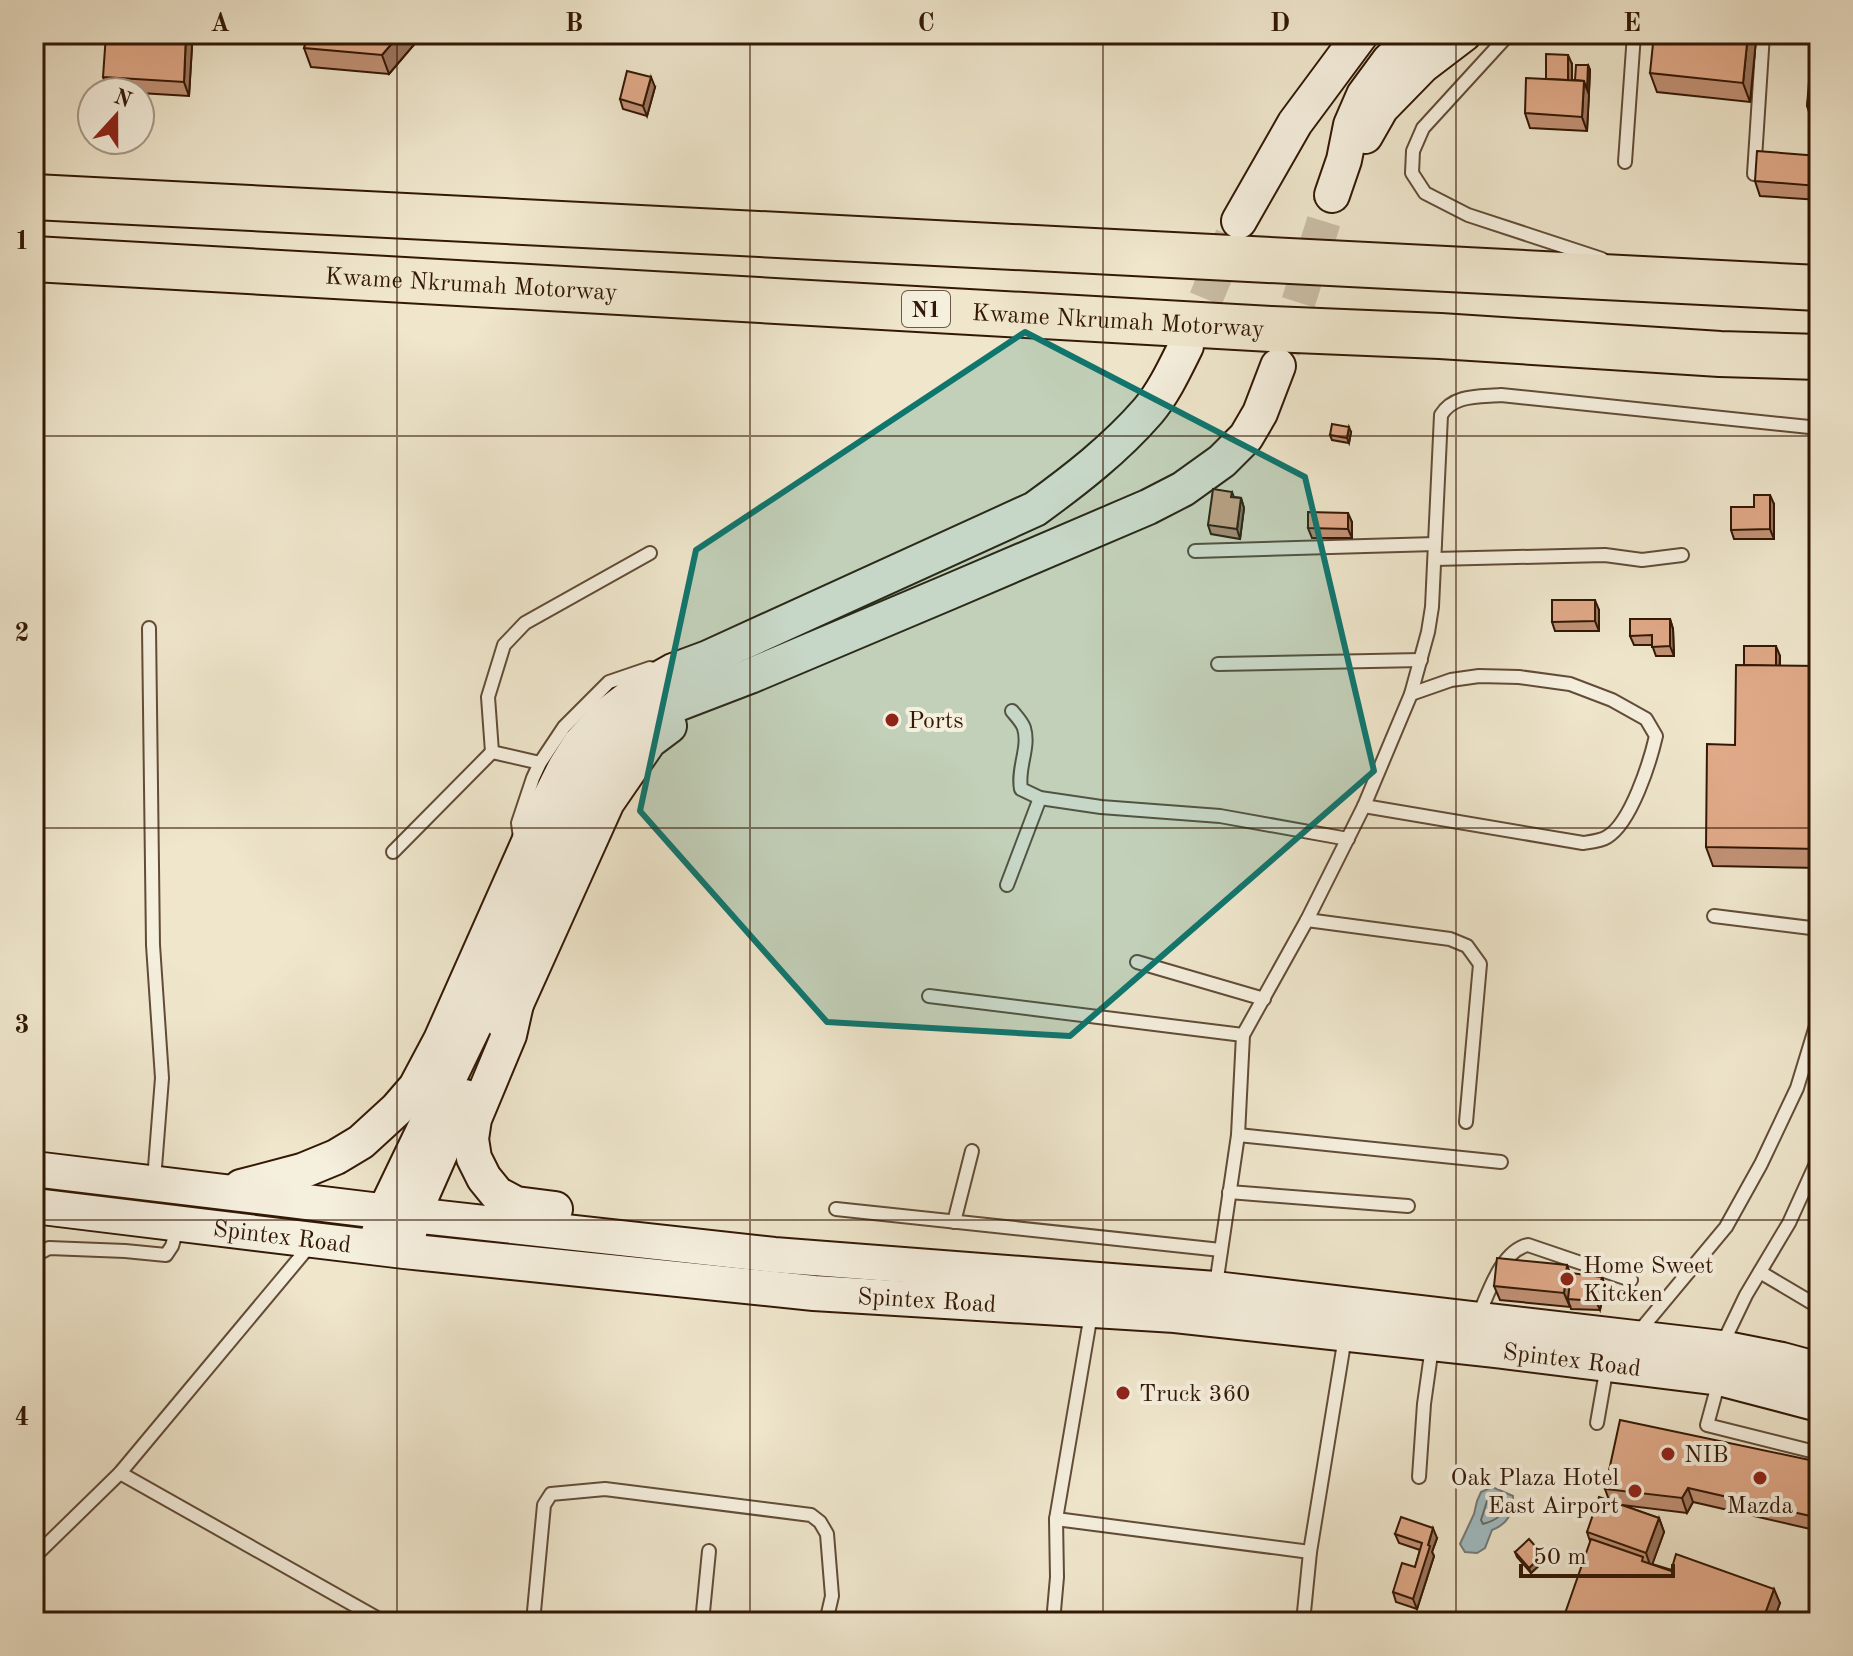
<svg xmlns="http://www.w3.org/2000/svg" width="1853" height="1656" font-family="'Old Standard TT',serif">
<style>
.water{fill:#a0bcc3;stroke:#747a77;stroke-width:2}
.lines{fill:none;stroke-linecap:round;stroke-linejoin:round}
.shore{stroke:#6a6a64;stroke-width:2}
.secondary-tunnel{stroke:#c9bda4;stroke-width:34;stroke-dasharray:34 17;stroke-linecap:butt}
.service-casing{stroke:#624c37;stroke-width:16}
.secondary-casing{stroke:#331805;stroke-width:38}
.motorway-casing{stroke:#331805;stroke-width:48}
.service{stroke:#f5efde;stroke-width:12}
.secondary{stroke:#f5efde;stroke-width:34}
.motorway{stroke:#efe6cc;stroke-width:44}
.wall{fill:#c19175;stroke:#331805;stroke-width:2}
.shaded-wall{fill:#9d765f;stroke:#331805;stroke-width:2}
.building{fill:#e0a988;stroke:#331805;stroke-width:2}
.marked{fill:#0f766e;fill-opacity:0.2;stroke:#0f766e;stroke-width:6;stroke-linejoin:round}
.grid{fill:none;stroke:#331805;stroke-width:2;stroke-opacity:0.55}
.poi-dot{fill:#8f2418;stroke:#f5efde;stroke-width:3}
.labels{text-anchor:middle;stroke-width:8;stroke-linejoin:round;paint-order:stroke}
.shield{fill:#f5efde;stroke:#6d5846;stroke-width:2}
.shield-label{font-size:22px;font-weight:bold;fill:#331805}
.street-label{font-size:24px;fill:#331805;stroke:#f5efde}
.poi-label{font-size:24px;fill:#331805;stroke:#f5efde;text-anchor:start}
.neatline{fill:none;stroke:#331805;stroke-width:3}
.grid-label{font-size:26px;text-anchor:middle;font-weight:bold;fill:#331805}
</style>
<rect width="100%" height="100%" fill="#efe6cc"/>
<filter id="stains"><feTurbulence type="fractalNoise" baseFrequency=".0025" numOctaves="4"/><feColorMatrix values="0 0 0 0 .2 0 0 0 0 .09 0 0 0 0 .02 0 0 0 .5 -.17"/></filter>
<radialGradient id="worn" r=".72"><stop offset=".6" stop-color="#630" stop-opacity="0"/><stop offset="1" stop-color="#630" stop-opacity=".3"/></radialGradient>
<path class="water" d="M1492,1487L1513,1496C1513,1513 1508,1524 1492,1530L1485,1548L1477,1553L1465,1552L1460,1544L1474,1514L1477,1501L1481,1492Z"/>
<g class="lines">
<path class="shore" d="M1494,1496L1504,1500C1507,1514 1495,1521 1483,1524L1481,1520L1488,1498Z"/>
<g class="secondary-tunnel">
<path d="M1186,346L1232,236"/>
<path d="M1283,351L1332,195"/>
</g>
<g class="service-casing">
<g id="service">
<path d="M1509,34L1423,128L1413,151L1412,173L1425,193L1468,215L1602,259"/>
<path d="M1625,162L1634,34"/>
<path d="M1754,174L1763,34"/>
<path d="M1195,551L1435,544"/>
<path d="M1435,559L1605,555L1642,560L1682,555"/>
<path d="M149,628L153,945L162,1078L154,1180"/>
<path d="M1218,664L1421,660"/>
<path d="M1012,711C1016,716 1022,722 1024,728C1030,748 1017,768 1021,789L1040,798L1101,807L1220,816L1348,839"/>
<path d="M492,752L488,697L504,645L525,623L650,553"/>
<path d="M1364,806L1583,843C1590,842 1601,841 1607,837C1631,823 1650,762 1656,736L1646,719L1612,700L1570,684L1519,677L1479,676L1451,680L1411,694"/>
<path d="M520,838L518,823L533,778L540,763L564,727L609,682L650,668"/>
<path d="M393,852L492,752L540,763"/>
<path d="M1007,885L1040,798"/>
<path d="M1714,916L1819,929"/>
<path d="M1307,920L1450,939L1467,946L1480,964L1466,1122"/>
<path d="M1137,962L1264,999"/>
<path d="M929,996L1243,1035"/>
<path d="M1238,1135L1501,1162"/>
<path d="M1229,1192L1408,1206"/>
<path d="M836,1209L1221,1250"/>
<path d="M954,1222L972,1151"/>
<path d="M34,1256L49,1248L125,1251L166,1255L172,1246L178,1225"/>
<path d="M1760,1272L1819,1307"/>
<path d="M1216,1285L1238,1135L1243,1035L1307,920L1364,806L1411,694L1428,632L1432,607L1441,415C1454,394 1479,397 1501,395L1819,428"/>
<path d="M1478,1317C1488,1294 1501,1251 1528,1245L1631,1280"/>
<path d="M1637,1334L1726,1227L1761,1164L1797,1088L1819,1016"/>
<path d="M1722,1345L1746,1295L1789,1223L1819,1157"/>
<path d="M1719,1381L1707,1425L1819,1453"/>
<path d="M1597,1423L1607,1366"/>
<path d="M120,1473L384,1622"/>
<path d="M1419,1477L1424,1404L1432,1347"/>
<path d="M1056,1519L1310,1552"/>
<path d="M34,1557L120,1473L312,1243"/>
<path d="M533,1622L544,1505L551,1494L605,1489L811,1515L820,1522L827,1534L832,1596L826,1622"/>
<path d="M702,1622L709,1551"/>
<path d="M1053,1622L1057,1577L1056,1519L1091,1314"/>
<path d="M1303,1622L1310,1552L1345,1337"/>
</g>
</g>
<g class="secondary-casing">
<g id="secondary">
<path d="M1365,136L1381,108L1422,66L1464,34"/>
<path d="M1332,195L1344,160L1351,125L1364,95L1389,61L1418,34"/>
<path d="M1239,221L1295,123L1361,34"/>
<path d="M516,1004L509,1035L474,1119L471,1139L474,1158L484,1178L497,1194L516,1204L555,1209"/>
<path d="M502,1021L516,1004L607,802L649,741L669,726"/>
<path d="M34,1169L413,1215L774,1255L1215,1289L1721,1348L1782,1360L1819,1370"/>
<path d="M241,1187L302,1171L336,1157L361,1142L397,1109L416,1087L441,1040L537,824L565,768L580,744L607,715L641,689L673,671L708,658L1035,509C1075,480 1115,449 1148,411C1164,392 1175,368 1186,346"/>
<path id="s1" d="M34,1206L404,1251L814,1293L1175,1315L1496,1350L1720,1378L1819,1404"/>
<path d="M379,1233L385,1211L496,980L572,810L588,779L611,750L637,727L677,704L750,676L949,592L1148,507L1183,489L1222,461L1246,437L1260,413L1278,366"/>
<path d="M409,1233L413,1215L465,1097"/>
</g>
</g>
<g class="motorway-casing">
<g id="motorway">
<path d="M34,197L1819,288"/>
<path id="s2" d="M34,259L1271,329L1440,336L1720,354L1819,357"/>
</g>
</g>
<use href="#service" class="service"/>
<use href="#secondary" class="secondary"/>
<use href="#motorway" class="motorway"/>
</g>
<g class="wall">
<path d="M309,34H423L389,74L311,67L304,48Z"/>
<path d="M1819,34V200L1760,196L1755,181L1816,155L1818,121H1812L1807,106Z"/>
<path d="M1756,40L1750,102L1657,92L1650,73Z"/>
<path d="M192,46L189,96L140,93V92H109L103,77Z"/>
<path d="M1572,64V80H1575L1588,65L1590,70L1587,131L1530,128L1525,113L1546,79Z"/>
<path d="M655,87L647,116L623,109L620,99Z"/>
<path d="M1351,432L1349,443L1332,440L1330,435Z"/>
<path d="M1232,492L1234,497L1241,498L1244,508L1240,539L1211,534L1208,525Z"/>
<path d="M1774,504V539H1734L1731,530L1754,507Z"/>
<path d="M1352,522V538H1312L1308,528Z"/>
<path d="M1599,610V631H1555L1552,622Z"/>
<path d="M1670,619L1673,629L1674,656H1656L1652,645H1634L1630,636Z"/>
<path d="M1780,656V666H1819V868L1713,866L1706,847L1735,745L1744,665Z"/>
<path d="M1567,1265L1570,1275L1602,1277L1605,1286L1600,1310L1571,1309L1570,1305V1307L1500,1300L1494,1286Z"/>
<path d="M1819,1462V1531L1693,1502L1687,1513L1622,1505L1659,1518L1664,1532L1652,1564L1780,1603L1773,1622L1590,1541L1587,1532L1609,1500L1605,1489Z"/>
<path d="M1395,1534L1437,1538L1432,1552L1434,1556L1417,1609L1396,1602L1393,1592L1415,1567L1420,1550L1399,1543Z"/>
<path d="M1515,1552L1543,1555L1545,1560L1531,1573L1517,1557Z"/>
</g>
<g class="shaded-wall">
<path d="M186,34H188L192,46L189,96L184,82Z"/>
<path d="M400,34H423L389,74L382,55Z"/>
<path d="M1748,34H1754L1756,40L1750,102L1743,83Z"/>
<path d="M1568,55L1572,64V90L1568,80Z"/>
<path d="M1588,65L1590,70L1589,93L1587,89Z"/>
<path d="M651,77L655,87L647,116L643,106Z"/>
<path d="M1584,81L1589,95L1587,131L1582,117Z"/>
<path d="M1349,427L1351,432L1349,443L1347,438Z"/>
<path d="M1770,495L1774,504V539L1770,529Z"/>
<path d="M1241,498L1244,508L1240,539L1237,529Z"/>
<path d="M1348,513L1352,522V538L1348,529Z"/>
<path d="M1595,600L1599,610V631L1595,621Z"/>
<path d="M1670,619L1673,629L1674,656L1670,646Z"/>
<path d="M1776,646L1780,656L1779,684L1776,674Z"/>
<path d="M1567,1265L1572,1279L1568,1299L1570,1307L1564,1293Z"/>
<path d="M1602,1277L1605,1286L1600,1310L1596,1301Z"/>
<path d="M1688,1488L1693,1502L1687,1513L1682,1498Z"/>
<path d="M1659,1518L1664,1532L1651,1568L1646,1553Z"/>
<path d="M1433,1528L1437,1538L1432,1552L1434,1556L1417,1609L1413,1599Z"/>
<path d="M1543,1555L1545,1560L1531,1573L1529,1568Z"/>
<path d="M1774,1589L1780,1603L1773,1622H1762Z"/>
</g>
<g class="building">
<path d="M106,34H186L184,82L103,77Z"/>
<path d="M309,34H400L382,55L304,48Z"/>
<path d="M1654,34H1748L1743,83L1650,73Z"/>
<path d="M1813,34H1819V108L1807,106Z"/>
<path d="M1546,54L1568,55V80L1546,79Z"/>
<path d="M1576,65H1588L1587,89L1584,81L1575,80Z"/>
<path d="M627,71L651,77L643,106L620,99Z"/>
<path d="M1526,78L1584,81L1582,117L1525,113Z"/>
<path d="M1819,118V156H1816Z"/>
<path d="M1757,151L1819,156L1818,186L1755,181Z"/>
<path d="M1332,424L1349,427L1347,438L1330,435Z"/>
<path d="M1213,489L1232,492L1231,497L1241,498L1237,529L1208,525Z"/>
<path d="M1754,495H1770V529L1731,530V507H1754Z"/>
<path d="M1308,512L1348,513V529L1308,528Z"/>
<path d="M1552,600H1595V621L1552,622Z"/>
<path d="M1630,619H1670V646L1652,647V635L1630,636Z"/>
<path d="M1744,646H1776V666L1744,665Z"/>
<path d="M1736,665L1819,666V849L1706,847L1707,744L1735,745Z"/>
<path d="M1497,1258L1567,1265L1564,1293L1494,1286Z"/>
<path d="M1571,1273L1602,1277L1596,1301L1568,1299Z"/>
<path d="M1620,1420L1819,1462V1518L1688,1488L1682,1498L1605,1489Z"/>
<path d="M1599,1497L1659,1518L1646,1553L1587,1532Z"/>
<path d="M1401,1517L1433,1528L1428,1545L1430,1546L1413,1599L1393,1592L1402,1563L1415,1567L1422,1543L1395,1534Z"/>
<path d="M1529,1539L1543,1555L1529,1568L1515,1552Z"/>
<path d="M1591,1539L1643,1557L1642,1561L1671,1571L1676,1554L1774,1589L1762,1622H1562Z"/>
</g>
<path class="marked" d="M1025,332L1305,477L1374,771L1070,1036L827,1022L640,811L696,550Z"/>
<path class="grid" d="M397,34V1622M750,34V1622M1103,34V1622M1456,34V1622M34,436H1819M34,828H1819M34,1220H1819"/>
<g class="poi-dot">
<circle cx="892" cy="720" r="8"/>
<circle cx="1567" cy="1279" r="8"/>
<circle cx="1123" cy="1393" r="8"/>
<circle cx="1668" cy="1454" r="8"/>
<circle cx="1760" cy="1478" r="8"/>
<circle cx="1635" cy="1491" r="8"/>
</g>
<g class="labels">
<rect class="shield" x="902" y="291" width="48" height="36" rx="6"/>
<g class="shield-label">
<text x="926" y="317">N1</text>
</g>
<g class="street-label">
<text dy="8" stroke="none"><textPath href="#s2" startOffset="438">Kwame Nkrumah Motorway</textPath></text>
<text dy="8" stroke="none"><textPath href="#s2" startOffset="1086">Kwame Nkrumah Motorway</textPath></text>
<text dy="8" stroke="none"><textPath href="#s1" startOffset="250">Spintex Road</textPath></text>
<text dy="8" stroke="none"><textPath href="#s1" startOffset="898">Spintex Road</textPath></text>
<text dy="8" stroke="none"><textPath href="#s1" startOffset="1546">Spintex Road</textPath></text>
</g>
<g class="poi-label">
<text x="908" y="728">Ports</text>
<text x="1583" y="1273">Home Sweet<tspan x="1583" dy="28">Kitcken</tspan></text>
<text x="1139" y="1401">Truck 360</text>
<text x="1684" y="1462">NIB</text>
<text x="1619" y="1485" text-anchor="end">Oak Plaza Hotel<tspan x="1619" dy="28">East Airport</tspan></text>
<text x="1760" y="1513" text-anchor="middle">Mazda</text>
</g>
</g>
<rect width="1853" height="1656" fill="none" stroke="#efe6cc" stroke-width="88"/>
<g transform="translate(116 116) rotate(21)"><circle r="38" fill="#f5efde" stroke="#a79987" stroke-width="2"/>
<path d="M0-6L14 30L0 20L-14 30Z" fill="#8f2418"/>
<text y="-12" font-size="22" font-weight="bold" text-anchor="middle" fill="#331805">N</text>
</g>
<path d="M1521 1564v12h152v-12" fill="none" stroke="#331805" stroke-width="4"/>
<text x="1533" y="1564" font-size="24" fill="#331805" stroke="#f5efde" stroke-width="6" paint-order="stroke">50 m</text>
<rect x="44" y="44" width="1765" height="1568" class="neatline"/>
<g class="grid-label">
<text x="220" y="31">A</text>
<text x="574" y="31">B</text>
<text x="926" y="31">C</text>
<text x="1280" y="31">D</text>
<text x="1632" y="31">E</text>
<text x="22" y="249">1</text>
<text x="22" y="641">2</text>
<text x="22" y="1033">3</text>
<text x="22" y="1425">4</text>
</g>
<rect width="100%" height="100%" filter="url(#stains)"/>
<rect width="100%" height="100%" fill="url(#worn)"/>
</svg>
